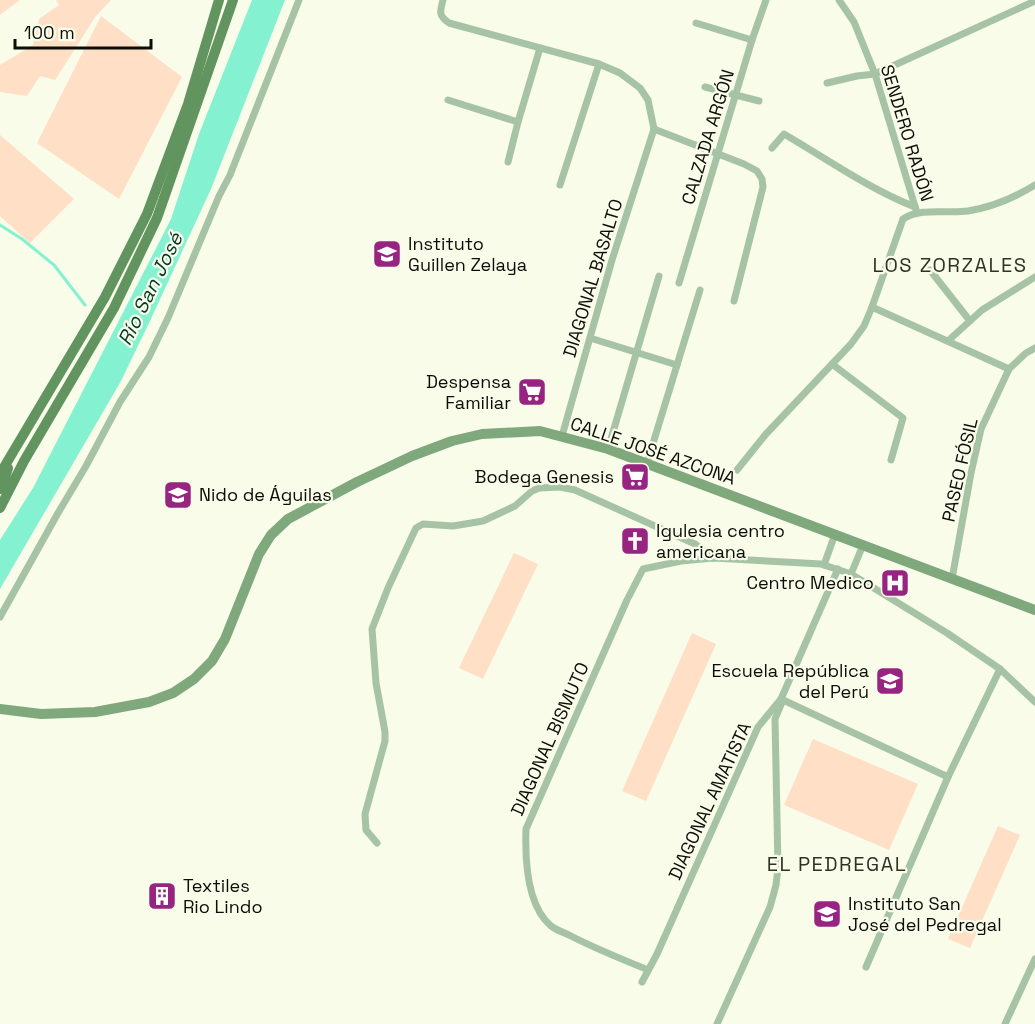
<svg xmlns="http://www.w3.org/2000/svg" width="1035" height="1024" font-family="'Space Grotesk',sans-serif">
<style>
.green{fill:#ffdfc6}
.water{fill:#84f2d0}
.lines{fill:none;stroke-linecap:round;stroke-linejoin:round}
.stream{stroke:#84f2d0;stroke-width:3}
.street{stroke:#a7c3a6;stroke-width:7}
.secondary{stroke:#7fa87d;stroke-width:10}
.primary{stroke:#61945f;stroke-width:10}
.labels{text-anchor:middle;stroke-width:4.5;stroke-linejoin:round;paint-order:stroke}
.street-label{font-size:18px;fill:#0c0d07;stroke:#f8fce9}
.poi-label{font-size:18px;fill:#0c0d07;stroke:#f8fce9;text-anchor:start}
.neighbourhood-label{font-size:20px;letter-spacing:1.5px;fill:#2f3123;stroke:#f8fce9}
.water-label{font-size:20px;font-style:italic;fill:#03382b;stroke:#f8fce9}
</style>
<rect width="100%" height="100%" fill="#f8fce9"/>
<g class="green">
<path d="M0,0H20L0,15Z"/>
<path d="M56,0H111L96,16L55,80L40,76L27,96L0,92V65L33,45L39,19L59,5Z"/>
<path d="M101,16L182,77L119,199L37,143Z"/>
<path d="M0,135L74,199L30,243L0,216Z"/>
<path d="M514,553L538,564L483,679L459,668Z"/>
<path d="M692,633L716,644L646,801L622,791Z"/>
<path d="M813,739L918,784L889,850L784,805Z"/>
<path d="M998,826L1020,835L970,948L948,939Z"/>
</g>
<path class="water" d="M252,0H285L211,189L150,321L121,381L0,589V540L33,488L171,219L199,134Z"/>
<g class="lines">
<path class="stream" d="M0,225L22,239L54,265L85,305"/>
<g class="street">
<path d="M443,0C440,12 438,15 449,23L599,64L620,73L640,88L648,100L654,129L612,260L562,436"/>
<path d="M839,0L854,22L875,74L917,213"/>
<path d="M696,23L752,40"/>
<path d="M827,83L857,76L875,74L1035,1"/>
<path d="M705,87L759,101"/>
<path d="M448,100L518,122"/>
<path d="M654,129L744,164L757,171L762,179L763,187L734,301"/>
<path d="M772,148L784,134C827,159 869,189 915,207"/>
<path d="M508,162L518,122L540,48"/>
<path d="M560,185L599,64"/>
<path d="M930,270L970,321"/>
<path d="M679,283L752,40L766,0"/>
<path d="M872,307L1009,369"/>
<path d="M590,338L677,365"/>
<path d="M949,340L982,310L1035,277"/>
<path d="M832,364L903,418L891,460"/>
<path d="M608,449L659,276"/>
<path d="M647,463L700,290"/>
<path d="M737,470L766,434L851,344L864,326L872,307L903,219C921,207 947,214 968,211C993,207 1014,198 1035,185"/>
<path d="M824,565L835,534"/>
<path d="M851,574L863,545"/>
<path d="M952,579L971,473L981,429L1009,369L1026,353L1035,348"/>
<path d="M0,617L58,513L86,466L120,402L149,357L168,318L219,196L230,175L299,0"/>
<path d="M781,699L948,777"/>
<path d="M377,843L366,830L365,814L385,741V732L376,683L372,629L388,588L416,528L423,524L453,526L483,521L515,506L532,491L539,488L560,487L575,490L695,544L713,558"/>
<path d="M866,967L948,777L1000,669"/>
<path d="M648,970C622,959 596,949 571,936C565,933 556,930 551,926C526,905 525,858 526,829L627,600L643,569L681,561L713,558L821,564L851,574L947,633L1000,669L1035,702"/>
<path d="M642,982L657,954L758,727L781,699L838,569"/>
<path d="M717,1024L770,907L776,885L778,868L775,719L783,700"/>
<path d="M1005,1024L1035,959"/>
</g>
<path class="secondary" d="M0,709L41,714L95,712L149,702L173,693L194,679L212,661L225,639L259,554L271,535L288,519L357,482L412,456L452,441L482,434L540,431L608,449L1035,610"/>
<g class="primary">
<path d="M0,474L105,297L147,214L188,104L219,0"/>
<path d="M0,489L4,481L8,468"/>
<path d="M0,508L24,461L114,308L157,218L233,0"/>
</g>
</g>
<defs>
<g id="school-square" transform="scale(1.5)"><rect x="-9" y="-9" width="18" height="18" rx="4" fill="#982482" stroke="#f8fce9"/><path d="M0-5L7-2L0 1L-7-2ZM-4 1L0 2.5L4 1V4Q0 6-4 4Z" fill="#fff"/></g>
<g id="supermarket-square" transform="scale(1.5)"><rect x="-9" y="-9" width="18" height="18" rx="4" fill="#982482" stroke="#f8fce9"/><path d="M-6-5.5h2.5l.6 2H6L4.5 2H-2.5L-4.4-4H-6ZM-1.5 3.2a1.3 1.3 0 1 0 .1 0ZM3 3.2a1.3 1.3 0 1 0 .1 0Z" fill="#fff"/></g>
<g id="church-square" transform="scale(1.5)"><rect x="-9" y="-9" width="18" height="18" rx="4" fill="#982482" stroke="#f8fce9"/><path d="M-1.2-6h2.4v3.5h3.3v2.4h-3.3V6h-2.4V-.1h-3.3v-2.4h3.3Z" fill="#fff"/></g>
<g id="hospital-square" transform="scale(1.5)"><rect x="-9" y="-9" width="18" height="18" rx="4" fill="#982482" stroke="#f8fce9"/><path d="M-5-5h3v3.5h4V-5h3V5h-3V1.5h-4V5h-3Z" fill="#fff"/></g>
<g id="building-square" transform="scale(1.5)"><rect x="-9" y="-9" width="18" height="18" rx="4" fill="#982482" stroke="#f8fce9"/><path d="M-4-6H4V6H1V3H-1V6H-4ZM-2.5-4.3h1.7v1.8h-1.7ZM.8-4.3h1.7v1.8H.8ZM-2.5-1h1.7V.8h-1.7ZM.8-1h1.7V.8H.8Z" fill="#fff"/></g>
</defs>
<g fill-rule="evenodd">
<use href="#school-square" x="387" y="254"/>
<use href="#supermarket-square" x="532" y="392"/>
<use href="#supermarket-square" x="635" y="477"/>
<use href="#school-square" x="178" y="495"/>
<use href="#church-square" x="635" y="541"/>
<use href="#hospital-square" x="895" y="583"/>
<use href="#school-square" x="890" y="681"/>
<use href="#building-square" x="162" y="896"/>
<use href="#school-square" x="827" y="914"/>
</g>
<g class="labels">
<g class="street-label">
<text transform="translate(907 133) rotate(73)" y="6">SENDERO RADÓN</text>
<text transform="translate(708 137) rotate(-73)" y="6">CALZADA ARGÓN</text>
<text transform="translate(593 278) rotate(-73)" y="6">DIAGONAL BASALTO</text>
<text transform="translate(653 451) rotate(19)" y="6">CALLE JOSÉ AZCONA</text>
<text transform="translate(960 470) rotate(-77)" y="6">PASEO FÓSIL</text>
<text transform="translate(550 739) rotate(-66)" y="6">DIAGONAL BISMUTO</text>
<text transform="translate(710 801) rotate(-65)" y="6">DIAGONAL AMATISTA</text>
</g>
<g class="poi-label">
<text x="408" y="250">Instituto<tspan x="408" dy="21">Guillen Zelaya</tspan></text>
<text x="511" y="388" text-anchor="end">Despensa<tspan x="511" dy="21">Familiar</tspan></text>
<text x="614" y="483" text-anchor="end">Bodega Genesis</text>
<text x="199" y="501">Nido de Águilas</text>
<text x="656" y="537">Igulesia centro<tspan x="656" dy="21">americana</tspan></text>
<text x="874" y="589" text-anchor="end">Centro Medico</text>
<text x="869" y="677" text-anchor="end">Escuela República<tspan x="869" dy="21">del Perú</tspan></text>
<text x="183" y="892">Textiles<tspan x="183" dy="21">Rio Lindo</tspan></text>
<text x="848" y="910">Instituto San<tspan x="848" dy="21">José del Pedregal</tspan></text>
</g>
<g class="neighbourhood-label">
<text x="950" y="272">LOS ZORZALES</text>
<text x="837" y="871">EL PEDREGAL</text>
</g>
<g class="water-label">
<text transform="translate(150 289) rotate(-64)" y="7">Río San José</text>
</g>
</g>
<path d="M15 39v9h136v-9" fill="none" stroke="#0c0d07" stroke-width="3"/>
<text x="24" y="39" font-size="18" fill="#0c0d07" stroke="#f8fce9" stroke-width="4.5" paint-order="stroke">100 m</text>
</svg>
